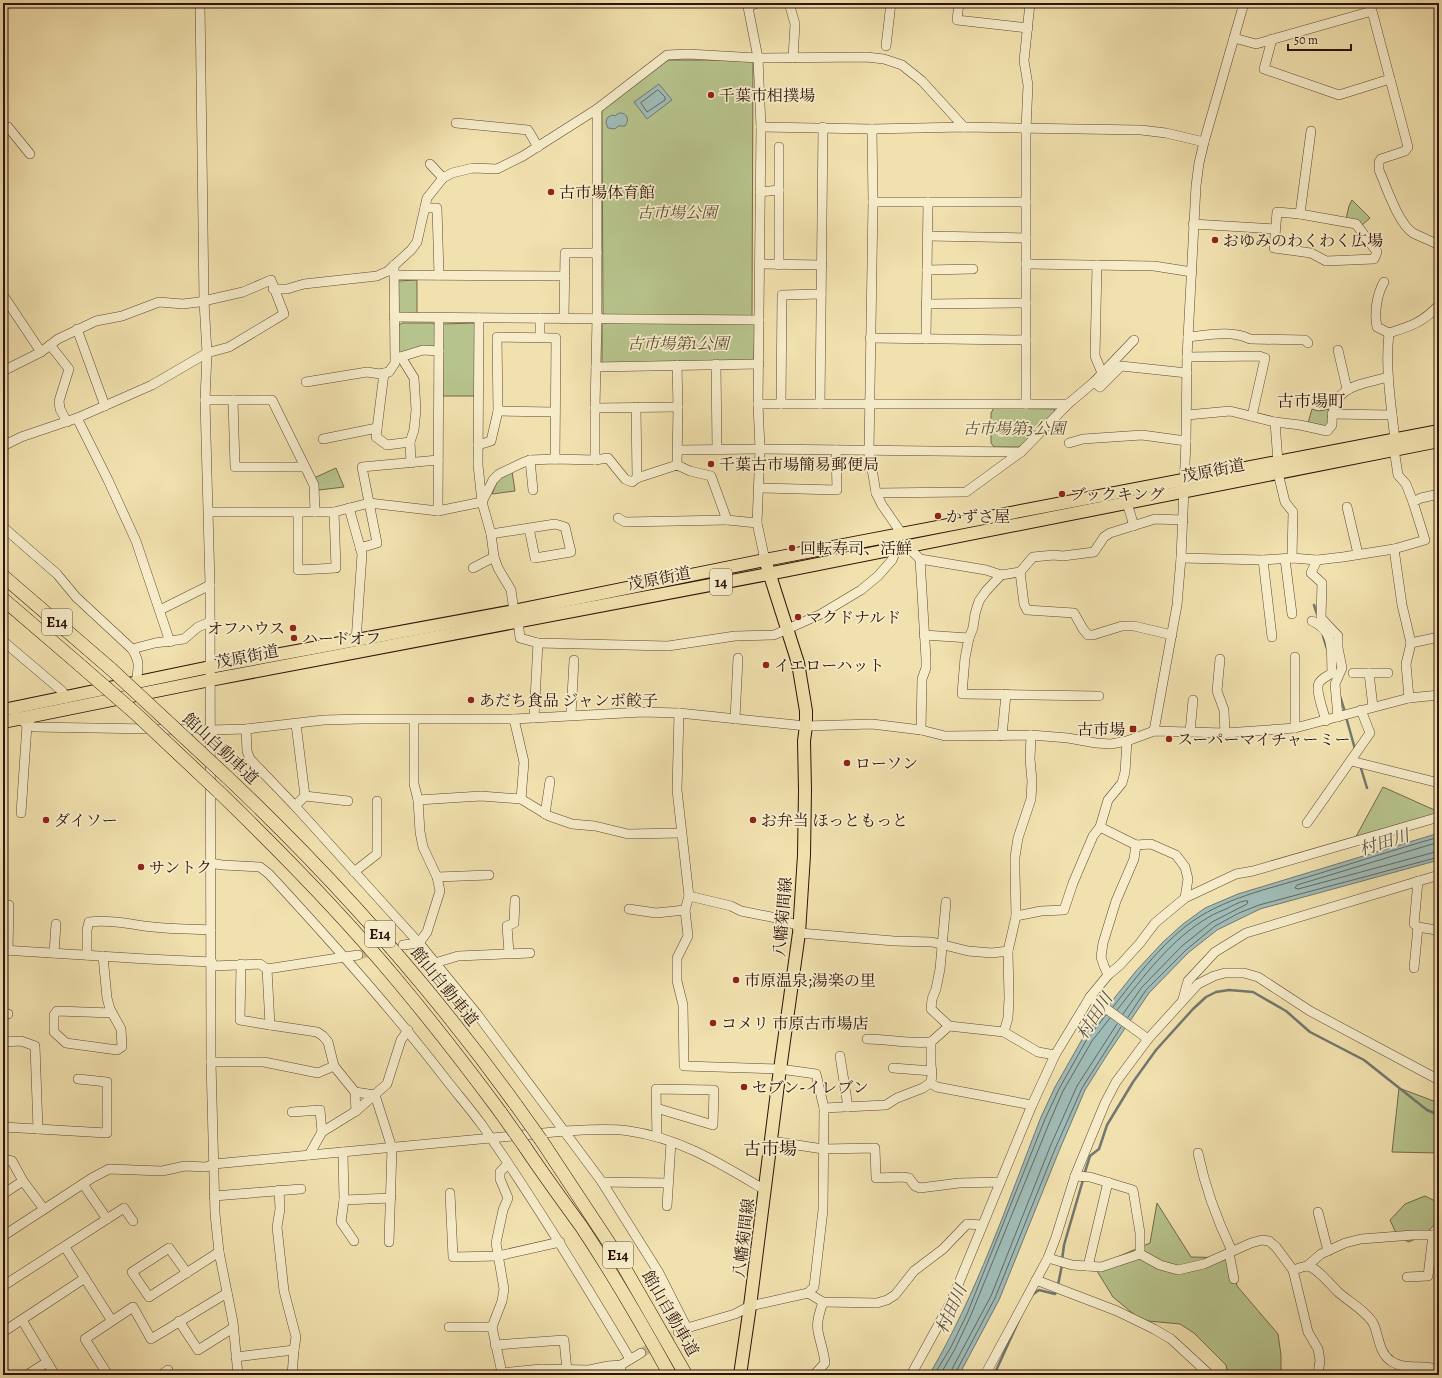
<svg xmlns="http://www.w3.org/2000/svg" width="1442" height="1378" font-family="Alegreya,'Noto Serif JP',serif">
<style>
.green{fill:#b7c38c;stroke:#736a4a}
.water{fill:#9fbbb6;stroke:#727770}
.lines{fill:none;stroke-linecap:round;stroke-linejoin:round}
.shore{stroke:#67665f;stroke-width:1}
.stream{stroke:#727770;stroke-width:2.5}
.minor-tunnel{stroke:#cab88d;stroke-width:9;stroke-dasharray:9 4.5;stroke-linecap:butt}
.minor-casing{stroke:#604632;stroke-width:10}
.major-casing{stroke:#2f1208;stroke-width:14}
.highway-casing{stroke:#2f1208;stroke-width:14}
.minor{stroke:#f6ecca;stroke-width:9}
.major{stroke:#f1e1ae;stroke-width:12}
.highway{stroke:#f1e1ae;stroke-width:13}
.highway-bridge-casing{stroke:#2f1208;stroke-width:14;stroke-linecap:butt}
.highway-bridge{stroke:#f1e1ae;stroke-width:13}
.poi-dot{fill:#8f2418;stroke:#f6ecca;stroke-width:1.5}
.labels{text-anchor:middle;stroke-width:3.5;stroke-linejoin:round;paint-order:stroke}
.shield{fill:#f6ecca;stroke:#6b5342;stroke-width:1}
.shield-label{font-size:15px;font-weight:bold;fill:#2f1208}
.poi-label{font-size:16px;fill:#2f1208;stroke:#f6ecca;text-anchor:start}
.park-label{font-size:16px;font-style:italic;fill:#5f5036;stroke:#f6ecca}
.street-label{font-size:16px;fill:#2f1208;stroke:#f6ecca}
.neighbourhood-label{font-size:17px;fill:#2f1208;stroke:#f6ecca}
.water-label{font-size:17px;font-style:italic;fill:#564d45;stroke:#f6ecca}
.quarter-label{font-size:18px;fill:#2f1208;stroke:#f6ecca}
</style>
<rect width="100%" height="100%" fill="#f1e1ae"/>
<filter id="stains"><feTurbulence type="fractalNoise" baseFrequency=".005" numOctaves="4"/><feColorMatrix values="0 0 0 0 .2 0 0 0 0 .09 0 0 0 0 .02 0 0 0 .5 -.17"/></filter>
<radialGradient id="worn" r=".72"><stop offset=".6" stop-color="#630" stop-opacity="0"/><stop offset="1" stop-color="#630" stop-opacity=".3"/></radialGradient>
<g class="green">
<path d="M668,60H753L752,317L603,315L602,109Z"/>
<path d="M1352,200L1370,218L1362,225L1346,219L1349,206Z"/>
<path d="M417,280V313H397V281Z"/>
<path d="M755,322L754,362L602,363V323Z"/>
<path d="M402,323H433L436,327V347L398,353V326Z"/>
<path d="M475,323L476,396H442V324Z"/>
<path d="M994,408L1054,409L1055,412L1020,447H994L991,443V413Z"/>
<path d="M1312,409L1318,411L1331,409L1328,423L1325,426L1308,423Z"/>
<path d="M336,468L344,487L319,490L314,478Z"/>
<path d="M512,471L515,491L492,494L498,479Z"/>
<path d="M1383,787L1439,812V817L1353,842Z"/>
<path d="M1399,1088L1439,1103V1153L1392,1152Z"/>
<path d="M1425,1196L1439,1203V1221C1429,1230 1421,1238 1408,1242L1395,1231L1390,1220L1405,1204Z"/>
<path d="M1157,1203L1191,1257L1232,1258L1237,1286L1278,1334L1281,1355V1375H1228L1226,1365L1194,1333L1180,1324L1148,1321L1136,1316L1113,1297L1097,1271L1115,1258L1150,1243Z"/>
</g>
<g class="water">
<path d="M659,84L672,100L647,119L634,102Z"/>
<path d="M619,113C627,112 630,120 625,126H618L615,129L608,128L606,123L607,118L612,115L615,116Z"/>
<path d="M1439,833V860L1260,909L1217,930L1188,953L1149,993L1107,1055L1085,1090L1059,1151L999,1300L959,1375H929C977,1294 1007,1204 1041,1117L1055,1087L1084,1036L1136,971L1163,942L1183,924L1205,908L1238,894Z"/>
</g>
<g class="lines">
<g class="shore">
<path d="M658,90L665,97V100L647,112L641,103Z"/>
<path d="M1439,842L1297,885L1295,888L1298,889L1439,851"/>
<path d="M1113,1007C1135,979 1158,948 1186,926C1222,898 1269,889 1311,876C1354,863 1396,849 1439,837"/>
<path d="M1117,1010C1144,976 1171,939 1209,917C1215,913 1222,911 1228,908C1234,905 1242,900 1248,901L1247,904L1212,922L1182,946L1142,987L1123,1014"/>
<path d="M1128,1017L1146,990L1186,950L1215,926L1239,913L1259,905L1439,857"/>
<path d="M934,1375L951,1347L967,1314L1045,1119L1059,1089L1087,1039L1106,1015"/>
<path d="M940,1375L955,1349L971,1315L1050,1121L1063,1091L1092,1041L1110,1018"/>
<path d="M951,1375L952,1369L991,1296L1050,1147L1077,1086L1117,1024"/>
<path d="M956,1375V1372L995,1298L1055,1149L1082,1088L1121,1027"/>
</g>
<g class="stream">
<path d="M1314,605L1317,614"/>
<path d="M1323,636L1327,649"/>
<path d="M1340,696L1345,712"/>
<path d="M1346,717L1355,749"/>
<path d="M1360,765L1367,788"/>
<path d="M1084,1175L1090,1156L1099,1149L1107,1125L1133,1082L1156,1050L1193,1009L1206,997L1216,992L1229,990L1253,992L1286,1011L1310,1032L1364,1060L1427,1110L1439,1115"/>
<path d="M1062,1260L1064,1245L1083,1180"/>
<path d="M1058,1285L1062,1265"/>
<path d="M1032,1295L1039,1290L1055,1294L1057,1290"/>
<path d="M994,1375L1019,1320"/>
</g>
<g class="minor-tunnel">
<path d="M358,955L396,946"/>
<path d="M641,1353L678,1332"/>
</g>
<g class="minor-casing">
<g id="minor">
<path d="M200,3L204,301L207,353L205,400L210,585L211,1062L215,1214L219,1252L233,1322L238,1375"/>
<path d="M757,3L748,7L758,58L761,127L758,404L760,449L757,523L765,560"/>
<path d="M789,3L795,24L793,58"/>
<path d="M959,3L957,20L1028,28"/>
<path d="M3,6L10,3"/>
<path d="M1234,38L1256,44L1372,11L1408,147L1405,151L1381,159L1379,162V170C1386,186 1398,223 1413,233C1421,237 1431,241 1439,245"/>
<path d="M1272,39L1264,69L1339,95L1390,79"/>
<path d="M886,46L891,3"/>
<path d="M456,123L528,130L538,147"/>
<path d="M8,127L30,154"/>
<path d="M761,127L872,129L964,127L1141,130L1166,133L1204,142"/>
<path d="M872,129L873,202L869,451L876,493L882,505L902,534"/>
<path d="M779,147V265"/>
<path d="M430,164L443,178"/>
<path d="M760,192L779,190"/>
<path d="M873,202H1026"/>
<path d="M425,208H437L439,275"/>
<path d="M1277,212L1300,214L1356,224L1377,252L1374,259L1326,261L1311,253L1274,248Z"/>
<path d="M1300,214L1311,131"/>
<path d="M1193,224L1275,229"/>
<path d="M928,236L1026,238"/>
<path d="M760,264L822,265"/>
<path d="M1026,264L1154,266L1192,272"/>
<path d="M1097,265L1095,356L1102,373"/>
<path d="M927,270L973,269"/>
<path d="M394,275L565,276"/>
<path d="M1384,282C1377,294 1374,312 1377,327L1389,333"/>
<path d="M273,289H287L304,284L377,276L388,271L411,250L417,242L427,198L443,178L452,173L473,168L497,169L523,156L597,109L667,55L688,54L758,58L866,57L884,59L902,65L922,81L964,127"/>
<path d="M3,295L41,352"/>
<path d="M926,304L1026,303"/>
<path d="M394,317L759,320"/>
<path d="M479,318L478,465L482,502L491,534L494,557L498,568L511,590L514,611"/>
<path d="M564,319L565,253H597"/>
<path d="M77,329L105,406"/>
<path d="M540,337V318"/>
<path d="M1188,337C1208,335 1232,330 1250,339L1305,340L1308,343"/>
<path d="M870,338L1026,340"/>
<path d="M926,339L928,202"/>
<path d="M50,345L69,369L59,401L60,409L67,422"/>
<path d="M1338,350L1347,389"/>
<path d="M401,357L414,378L416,410L414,430L410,442L411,463"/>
<path d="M1187,357L1259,356L1265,358L1252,416"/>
<path d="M397,358L423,350L439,351"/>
<path d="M716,364L717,449"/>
<path d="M596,367L759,364"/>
<path d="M3,371L41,352L58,339L96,321L122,316L159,302L183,304L199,302L243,292L271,280L284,314L229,347L207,353L152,385L77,418L21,437L3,446"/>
<path d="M384,373L376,437L387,445L410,442"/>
<path d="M306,382L367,372L380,374L389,372L395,363L394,265"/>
<path d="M1094,382L1100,387L1121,366L1187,373"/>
<path d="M205,400H272L314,485L315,512"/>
<path d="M233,400L235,467H304"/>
<path d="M758,404H1068"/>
<path d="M781,404L782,295L821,294"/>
<path d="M820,404L823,127"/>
<path d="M1026,404V129L1028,85L1024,61L1030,3"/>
<path d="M636,407L637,478"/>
<path d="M595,408L678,407"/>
<path d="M498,411L555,412"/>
<path d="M1332,414L1392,415"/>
<path d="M1187,415L1230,411L1275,422L1300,425L1327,431L1332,425C1332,385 1357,386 1388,377"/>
<path d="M77,418L108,480L136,541L170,642"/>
<path d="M1275,422L1278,462"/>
<path d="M323,439L377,428"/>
<path d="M1069,443L1083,439L1142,435L1186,441"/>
<path d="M478,445L491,441L498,411L497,337L556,338L555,459"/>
<path d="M678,450L760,449L1021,452"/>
<path d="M530,460L533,490"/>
<path d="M595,460V408L597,319V109"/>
<path d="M677,465L678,407L677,365"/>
<path d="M1278,473L1285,502L1293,512L1292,558"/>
<path d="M758,488L837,490L836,450"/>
<path d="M876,493L966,492L1021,452L1068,404L1094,382L1134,340"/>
<path d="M1413,502L1406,484L1398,475L1394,449L1395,440C1391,404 1385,368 1389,333C1411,326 1422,323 1439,305"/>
<path d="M1127,503L1134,526"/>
<path d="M1347,507L1358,554"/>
<path d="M349,508L362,554L356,641"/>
<path d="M438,511L439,318"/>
<path d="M209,512H334L369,503L438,511L482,502L493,480L499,474L522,463L530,460L555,459L595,460L608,458L625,479L632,482L637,478L677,465L690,471L711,476L727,520L757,523"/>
<path d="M298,513V570L336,568L334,512"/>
<path d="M618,518L625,522L727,520"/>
<path d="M3,527L57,574L76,597L132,649C141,663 138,668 136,683"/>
<path d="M491,534L555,524L565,527L571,552L535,558L529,528"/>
<path d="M907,546L920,559L986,570L1001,575"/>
<path d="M360,548L377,543L362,467L438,460"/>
<path d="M1394,549L1402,605L1411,643L1406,664L1409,698"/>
<path d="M1181,558L1263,560L1292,558L1317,560L1343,557L1394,549L1425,540L1413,502L1421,498L1439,494"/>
<path d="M920,559L926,659V668L922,679L921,730"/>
<path d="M1285,559L1292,614"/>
<path d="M1263,560L1272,637"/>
<path d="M1317,560L1311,573L1322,583L1321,618L1338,636V648L1342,668L1335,684L1338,717"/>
<path d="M473,568L494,557"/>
<path d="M1020,572L1024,604L1027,610L1074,613L1083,629L1088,635H1093L1122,626H1134L1172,635"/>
<path d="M160,610L210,585"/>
<path d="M518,620L520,638L538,643L668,646L735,636L774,635L821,614L861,590L878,576L892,560L897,548"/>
<path d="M1312,621C1335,631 1331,652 1332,673C1328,676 1322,678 1319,683C1315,690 1324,713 1326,721"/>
<path d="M924,635L969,638"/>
<path d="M3,641L62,691L66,698"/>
<path d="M1411,643L1439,637"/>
<path d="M132,649L155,643L184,639L198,627L210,622"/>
<path d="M1295,657V728"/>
<path d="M1220,659L1217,691L1224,710L1225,733"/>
<path d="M1353,673H1388"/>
<path d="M1369,673L1373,707"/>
<path d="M1099,696L962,694L965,658L969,638L973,628L975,614L979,601L986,591L1001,575L1020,572L1033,557L1054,555L1063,556L1094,552L1104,537L1110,533L1155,519L1183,520"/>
<path d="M16,715L27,725L34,727L210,730L246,729L324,720L361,719H514L643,712L679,713L806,726L872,724L921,730L945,736L1031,735L1068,738L1096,743L1111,744L1127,741L1154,731L1225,733L1295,728L1409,698L1439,695"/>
<path d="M571,715L574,660"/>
<path d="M534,718L538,643"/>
<path d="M514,719L524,762L521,799"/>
<path d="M735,719L738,658"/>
<path d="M246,729L247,751L250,759L295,806L419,943L477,1014L602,1182L659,1273L687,1328"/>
<path d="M1154,731L1177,605L1181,558L1186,441L1187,357L1196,186L1199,163L1204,142L1244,3"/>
<path d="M1190,732L1193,700"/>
<path d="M1002,736L1006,694"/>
<path d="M1351,761L1439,783"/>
<path d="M305,796L348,801"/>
<path d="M418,800L481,796L521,799L549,816L572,824L595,826L628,834L681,833"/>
<path d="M295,806L305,796L296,724"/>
<path d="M21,813L27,725"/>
<path d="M545,814L550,781"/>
<path d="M1307,823L1370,733L1361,710"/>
<path d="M1100,827L1136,845L1151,844L1176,855L1185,867L1188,879L1185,898"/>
<path d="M211,863L222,865L260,867L269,874C331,941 392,1009 448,1082C459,1096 471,1110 482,1125C535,1201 583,1280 630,1359"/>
<path d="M354,872L377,854V801"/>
<path d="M437,877L489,875"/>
<path d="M1418,881L1414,924L1418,927L1436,930"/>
<path d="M689,896L731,906L741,911L776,918L799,926"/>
<path d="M946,902L940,969L936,989L932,999L931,1009L949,1026"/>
<path d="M3,905H9L8,950"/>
<path d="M629,909L656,913L685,910"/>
<path d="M1016,916L1041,911L1064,910L1073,883L1093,836L1100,827L1108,800L1122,783L1125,772L1127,741"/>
<path d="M799,933L894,941L932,942L968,951L992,953L1008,951"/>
<path d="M403,945L419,943L427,932L440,891L437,877L423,847L420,832L418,800L414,784V720"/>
<path d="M3,950L147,959L212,962"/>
<path d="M54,953L56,924"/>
<path d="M509,953L507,926L514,923L515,900"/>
<path d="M87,955V930L89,922C107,920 125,923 144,926C166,929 189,929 211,930"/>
<path d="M103,956L107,998L110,1009L121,1029L122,1047L117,1050L66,1043L54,1032V1015L57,1011L112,1013"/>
<path d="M435,963L458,956L530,953"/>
<path d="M241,964L240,1020L270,1025"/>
<path d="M212,966L260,964L267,969L270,1025L317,1032L323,1036L328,1042L334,1066L355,1092L356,1111L322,1132L309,1155"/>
<path d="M1414,968L1418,927"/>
<path d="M267,969L358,955"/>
<path d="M1108,975L1104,966L1101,957L1103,943L1116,901L1134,859L1136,845"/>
<path d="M1090,997L1148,1039"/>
<path d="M1183,999L1188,981L1215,952L1246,933L1439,875"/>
<path d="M3,1015L8,1014"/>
<path d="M1004,1032L1038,1052L1055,1055"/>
<path d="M867,1039C888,1039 909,1044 931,1042"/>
<path d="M3,1042L21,1041L35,1046L38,1129"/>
<path d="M840,1056L848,1107"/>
<path d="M211,1062H264L318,1073L334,1066"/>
<path d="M893,1068L932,1071"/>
<path d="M930,1083L937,1087L1032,1105"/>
<path d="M355,1092L375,1095L392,1148L389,1242"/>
<path d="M656,1108L713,1125L714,1090L656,1089L657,1137"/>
<path d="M824,1108L886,1105L897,1098L923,1088L930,1083L932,1077L931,1064V1042L949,1026L1004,1032L1008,1018L1009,998L1008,951L1016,916L1015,872V857L1018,838L1031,799L1032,781L1030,759L1031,735"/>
<path d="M356,1111L387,1084L401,1040L408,1030"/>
<path d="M292,1112L320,1110L322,1132"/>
<path d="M3,1127L107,1133V1082L78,1079"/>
<path d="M771,1141L823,1149L875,1148L876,1178L903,1177L909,1178L915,1186L920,1188L959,1183L1000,1182"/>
<path d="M343,1152L344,1200"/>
<path d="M1198,1153C1205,1187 1217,1220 1232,1251"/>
<path d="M3,1159L12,1161L23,1181L44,1209"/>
<path d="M1075,1176L1090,1177L1133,1190L1140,1233V1254"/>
<path d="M602,1182L668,1183"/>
<path d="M83,1184L107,1219"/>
<path d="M279,1190L280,1209L277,1227L284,1291L296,1337L294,1350L292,1375"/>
<path d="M450,1193L453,1257L498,1256L560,1242"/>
<path d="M3,1194L23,1181"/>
<path d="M214,1196L301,1189"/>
<path d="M667,1206L671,1142"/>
<path d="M1318,1212L1328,1251"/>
<path d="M3,1236L92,1178L109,1169L162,1171L185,1166L206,1167L214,1164L565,1131C586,1130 608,1128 629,1131C680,1138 721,1164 765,1190"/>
<path d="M354,1241L341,1222L344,1200L391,1198"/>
<path d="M65,1247L112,1321"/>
<path d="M1229,1253L1234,1279"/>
<path d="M1048,1258L1072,1265L1101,1267L1140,1254L1160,1265L1178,1270L1204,1264L1251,1243L1262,1240L1269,1241L1276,1247L1293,1270L1308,1332L1318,1349L1320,1360L1318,1375"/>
<path d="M1088,1266L1108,1182"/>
<path d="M1307,1266L1321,1254L1345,1243L1361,1239L1413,1235H1439"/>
<path d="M1293,1270C1297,1269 1304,1266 1308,1266C1317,1268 1331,1285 1338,1292C1348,1301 1369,1313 1374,1325C1379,1337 1379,1353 1391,1361C1405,1371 1424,1363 1439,1370"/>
<path d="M187,1273L169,1248L132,1272L149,1297L219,1252"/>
<path d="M1407,1277L1428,1276L1433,1235"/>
<path d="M1036,1280L1117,1311L1154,1329L1171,1339L1210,1375"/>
<path d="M3,1286L124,1208L133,1221"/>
<path d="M808,1293L823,1302L877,1303L887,1300L895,1295L914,1271L943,1249L967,1224L982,1225"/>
<path d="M22,1320L55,1375"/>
<path d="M179,1321L198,1350L233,1328"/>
<path d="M449,1327H492"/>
<path d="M3,1332L85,1278"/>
<path d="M678,1332L687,1328L735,1314L750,1306L808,1293L814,1287L823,1210L824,1108L816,1074L780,1069L684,1066L683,1005L677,981V958L688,936L685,910L689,896L677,790L679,713"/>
<path d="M495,1345L564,1340L567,1371"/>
<path d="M236,1357L294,1350"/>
<path d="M502,1373L492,1327L502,1301L504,1289L496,1243L503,1210L508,1198L500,1179V1172L508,1164"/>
<path d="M27,1375L47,1362"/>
<path d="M108,1375L85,1339L133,1307L151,1339L227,1293"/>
<path d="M161,1375L168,1370"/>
<path d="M494,1375L502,1373L541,1369L589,1370L608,1366L621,1365L641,1353"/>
<path d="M620,1375L621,1365"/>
<path d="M814,1375L825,1363C824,1352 820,1342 818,1331C816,1322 820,1311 823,1302"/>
<path d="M911,1375L951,1302L1032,1105L1055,1055L1090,997L1108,975L1120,965L1140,943L1155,923L1185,898L1236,874L1253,871L1439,817"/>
<path d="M985,1375L1048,1258L1056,1237L1075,1176L1105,1103L1116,1082L1148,1039L1198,984L1214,976L1225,973H1244L1258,977L1310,1011L1439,1080"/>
</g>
</g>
<g class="major-casing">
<g id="major">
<path d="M3,710L210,667L514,611L765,560L1439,431"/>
<path d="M3,722L210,680L768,574L1439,441"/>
<path d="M740,1375L750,1306L778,1084L799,933L804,855L805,790L804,741L806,726V711L798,663L767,566"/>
</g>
</g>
<g class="highway-casing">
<g id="highway">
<path d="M3,576L111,669"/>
<path d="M3,599L81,666"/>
<path d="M227,777C334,878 430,986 516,1105"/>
<path d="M219,792C280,851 341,913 396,979C432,1022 467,1067 501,1113"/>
<path d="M541,1140L617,1255L686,1375"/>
<path d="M525,1147C543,1174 562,1200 581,1226C613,1274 642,1324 670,1375"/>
</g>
</g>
<use href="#minor" class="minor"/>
<use href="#major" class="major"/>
<use href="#highway" class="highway"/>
<g class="highway-bridge-casing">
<g id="highway-bridge">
<path d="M81,666L135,713L219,792"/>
<path d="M111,669L227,777"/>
<path d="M516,1105L541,1140"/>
<path d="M501,1113L525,1147"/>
</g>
</g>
<use href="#highway-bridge" class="highway-bridge"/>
</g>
<g class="poi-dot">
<circle cx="711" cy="95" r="4"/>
<circle cx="551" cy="192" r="4"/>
<circle cx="1215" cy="240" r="4"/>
<circle cx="711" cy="464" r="4"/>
<circle cx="1062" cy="494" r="4"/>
<circle cx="938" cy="516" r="4"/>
<circle cx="792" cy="548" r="4"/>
<circle cx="798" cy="617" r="4"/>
<circle cx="293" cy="628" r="4"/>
<circle cx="294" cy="638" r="4"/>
<circle cx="766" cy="665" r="4"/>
<circle cx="471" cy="700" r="4"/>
<rect x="1129" y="725" width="8" height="8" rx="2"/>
<circle cx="1169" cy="739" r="4"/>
<circle cx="847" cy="763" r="4"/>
<circle cx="46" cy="820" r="4"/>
<circle cx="753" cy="820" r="4"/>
<circle cx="141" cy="867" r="4"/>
<circle cx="736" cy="980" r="4"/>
<circle cx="713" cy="1023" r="4"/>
<circle cx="744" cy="1087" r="4"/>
</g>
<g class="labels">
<g class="shield">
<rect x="710" y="569" width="22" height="26" rx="3"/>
<rect x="42" y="609" width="30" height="26" rx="3"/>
<rect x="365" y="921" width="30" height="26" rx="3"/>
<rect x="603" y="1242" width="30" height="26" rx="3"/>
</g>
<g class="shield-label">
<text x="721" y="587">14</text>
<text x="57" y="627">E14</text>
<text x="380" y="939">E14</text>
<text x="618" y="1260">E14</text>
</g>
<g class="poi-label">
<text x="719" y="101">千葉市相撲場</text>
<text x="559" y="198">古市場体育館</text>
<text x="1223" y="246">おゆみのわくわく広場</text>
<text x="719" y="470">千葉古市場簡易郵便局</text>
<text x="1070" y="500">ブックキング</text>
<text x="946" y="522">かずさ屋</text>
<text x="800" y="554">回転寿司、活鮮</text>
<text x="806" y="623">マクドナルド</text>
<text x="285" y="634" text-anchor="end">オフハウス</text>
<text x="302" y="644">ハードオフ</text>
<text x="774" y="671">イエローハット</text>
<text x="479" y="706">あだち食品 ジャンボ餃子</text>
<text x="1125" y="735" text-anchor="end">古市場</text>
<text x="1177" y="745">スーパーマイチャーミー</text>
<text x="855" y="769">ローソン</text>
<text x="54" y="826">ダイソー</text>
<text x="761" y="826">お弁当 ほっともっと</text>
<text x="149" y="873">サントク</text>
<text x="744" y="986">市原温泉;湯楽の里</text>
<text x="721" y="1029">コメリ 市原古市場店</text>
<text x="752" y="1093">セブン-イレブン</text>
</g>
<g class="park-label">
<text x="677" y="218">古市場公園</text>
<text x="678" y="349">古市場第1公園</text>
<text x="1014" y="434">古市場第3公園</text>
</g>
<g class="street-label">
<text transform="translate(1213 470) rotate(-11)" y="6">茂原街道</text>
<text transform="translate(659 578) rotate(-11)" y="6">茂原街道</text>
<text transform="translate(247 656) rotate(-11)" y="6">茂原街道</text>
<text transform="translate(221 748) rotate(43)" y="6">館山自動車道</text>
<text transform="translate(782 917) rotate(-85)" y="6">八幡菊間線</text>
<text transform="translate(445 986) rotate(51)" y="6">館山自動車道</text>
<text transform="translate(743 1238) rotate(-83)" y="6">八幡菊間線</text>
<text transform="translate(671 1313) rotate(60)" y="6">館山自動車道</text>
</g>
<g class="neighbourhood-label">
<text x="1311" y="407">古市場町</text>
</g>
<g class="water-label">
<text transform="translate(1384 842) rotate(-17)" y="6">村田川</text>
<text transform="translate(1094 1016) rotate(-57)" y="6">村田川</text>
<text transform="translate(951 1309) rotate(-66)" y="6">村田川</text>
</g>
<g class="quarter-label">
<text x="770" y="1155">古市場</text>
</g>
</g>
<rect width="1442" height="1378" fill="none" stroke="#f1e1ae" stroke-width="16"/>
<rect x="4" y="4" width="1434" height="1370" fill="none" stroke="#2f1208" stroke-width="2"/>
<rect x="8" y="8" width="1426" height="1362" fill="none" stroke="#2f1208"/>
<path d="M1288 44v6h63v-6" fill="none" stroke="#2f1208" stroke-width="2"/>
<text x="1294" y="44" font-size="12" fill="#2f1208" stroke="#f6ecca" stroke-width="3" paint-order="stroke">50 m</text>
<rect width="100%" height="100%" filter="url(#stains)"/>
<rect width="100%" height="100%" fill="url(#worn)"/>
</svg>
